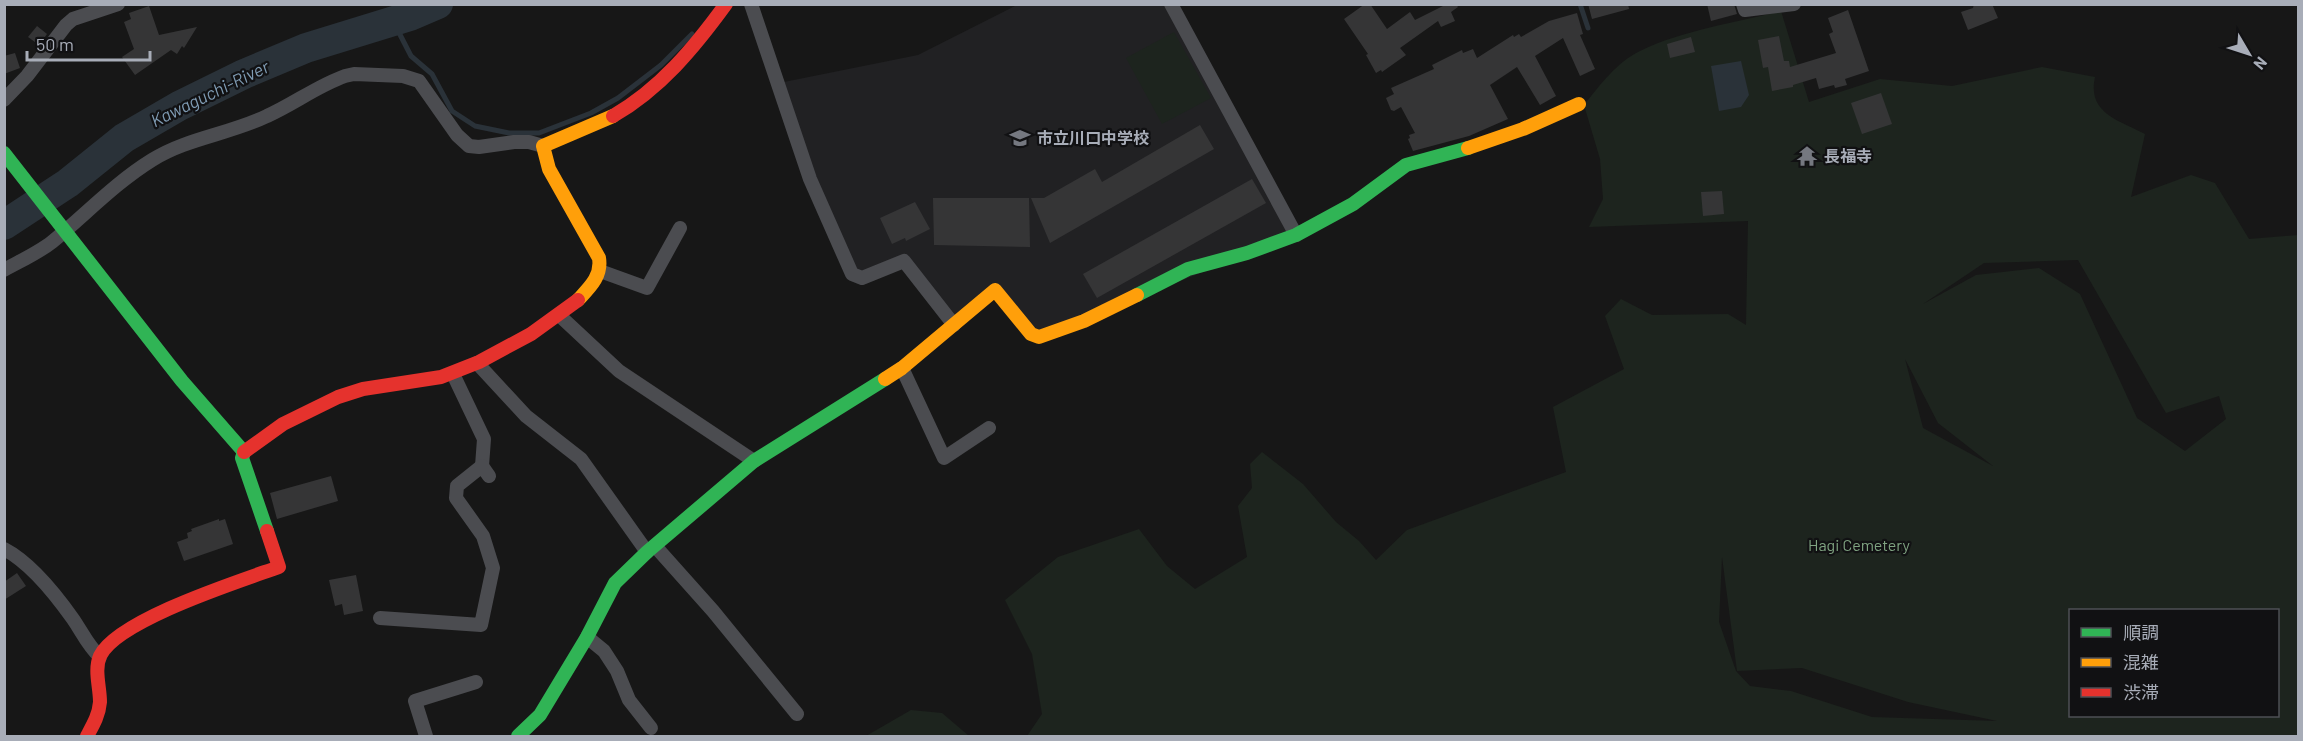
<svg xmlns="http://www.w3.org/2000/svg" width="2303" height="741" font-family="Barlow,'Noto Sans JP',sans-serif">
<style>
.built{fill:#212123}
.green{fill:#1d241e;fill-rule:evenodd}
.water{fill:#2a3239}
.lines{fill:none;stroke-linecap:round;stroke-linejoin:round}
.stream{stroke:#2a3239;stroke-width:5}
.river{stroke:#2a3239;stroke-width:30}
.building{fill:#353536}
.street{stroke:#4b4c50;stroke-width:14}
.fast{stroke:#30b455;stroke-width:14}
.slow{stroke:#ff9f0a;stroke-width:14}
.jam{stroke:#e5322d;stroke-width:14}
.labels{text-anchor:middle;stroke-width:4.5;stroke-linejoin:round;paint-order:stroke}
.poi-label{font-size:16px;font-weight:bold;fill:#a8adb8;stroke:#111113;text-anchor:start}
.park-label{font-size:16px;fill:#7fa381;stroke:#111113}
.water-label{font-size:18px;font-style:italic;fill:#7f9bb3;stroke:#111113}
</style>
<rect width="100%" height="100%" fill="#171717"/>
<path class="built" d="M1017,5H1171L1296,235L1039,337L995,290L954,325L904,261L852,274L779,83L918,55Z"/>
<g class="green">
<path d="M1781,11L1809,102L1880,79L1952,86L2042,67L2095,77C2087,113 2118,120 2145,134L2131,197L2191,175L2215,183L2249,239L2298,235V736H1027L1042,714L1032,654L1005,600L1058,557L1139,529L1167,566L1195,589L1247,557L1238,506L1252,488L1250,464L1262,452L1303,484L1336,522L1359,541L1376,560L1407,530L1566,472L1553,407L1624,369L1605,316L1621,299L1652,315L1728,314L1746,325L1748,221L1589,227L1603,199L1600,159L1584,105C1600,85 1617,62 1640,51C1683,30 1735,23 1781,11ZM2078,260L2166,413L2219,396L2226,419L2185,451L2137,418L2080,294L2039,268L1976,275L1923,304L1984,263ZM1905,359L1938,423L1993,466L1923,428ZM1722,557L1737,671L1802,668L1908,702L1997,721L1872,717L1791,691L1750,686L1736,671L1719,622ZM2070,610H2278V716H2070Z"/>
<path d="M1174,32L1211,98L1162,124L1126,58Z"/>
<path d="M911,710L942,713L969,736H866Z"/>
</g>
<path class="water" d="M1741,61L1749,95L1741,107L1719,111L1711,66Z"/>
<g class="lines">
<g class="stream">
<path d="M1580,4L1588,28"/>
<path d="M393,21L411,56L432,74L452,111L475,126L509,133H539L591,113L618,98L661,65L692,34"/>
</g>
<path class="river" d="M4,225L68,183L124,138L179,106L244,74L306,48L410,16L438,4"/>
</g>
<g class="building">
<path d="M1365,4H1370L1387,29L1410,12L1415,20L1447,4H1456L1458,7L1451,12L1455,21L1441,27L1438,21L1400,48L1406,55L1382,72L1381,70L1376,73L1366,55L1368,54L1344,19Z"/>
<path d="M1588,4H1628L1629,9L1592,19Z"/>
<path d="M1707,4H1734L1737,14L1711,21Z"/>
<path d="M1974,4H1992L1998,18L1968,30L1961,12L1973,8Z"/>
<path d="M149,6L159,35L197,27L184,48L182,46L177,54L171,50L135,75L122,57L134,49L124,22L131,19L129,13Z"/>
<path d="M1848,10L1869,71L1845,79L1847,85L1835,88L1834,85L1819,89L1816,78L1793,85V87L1772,91L1768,67L1763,68L1758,40L1779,36L1784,61H1789L1790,67L1836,53L1829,34L1833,32L1828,18Z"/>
<path d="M1577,13L1583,34L1580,35L1595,69L1580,76L1563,38L1535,56L1556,96L1540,105L1517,67L1490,85L1508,119L1469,136L1413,151L1408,139L1410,138L1409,135L1415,133L1401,107L1394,111L1391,110L1386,98L1394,94L1391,88L1434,69L1432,65L1462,50L1463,53L1473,49L1477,58L1513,35L1514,37L1519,34L1521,37L1549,21Z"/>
<path d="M37,26L47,34L39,45L28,37Z"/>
<path d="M1691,37L1695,52L1670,58L1667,44Z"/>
<path d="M15,53L20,68L4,74V56Z"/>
<path d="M1881,93L1892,124L1862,134L1851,103Z"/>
<path d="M1200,125L1214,149L1050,243L1031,198H1044L1095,169L1102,182Z"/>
<path d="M1252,179L1266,203L1097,298L1083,274Z"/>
<path d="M1722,191L1724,214L1703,216L1701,192Z"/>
<path d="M933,198H1029L1030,247L934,245Z"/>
<path d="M915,202L930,229L906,241L905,238L892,244L880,218Z"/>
<path d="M331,476L338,501L277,519L270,493Z"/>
<path d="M219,519V521L225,519L233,544L184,561L177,542L188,538L187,533L192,531L191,529Z"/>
<path d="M17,573L26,586L4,600V582Z"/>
<path d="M356,575L363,611L344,615L342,604L335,606L329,580Z"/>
</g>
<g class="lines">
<g class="street">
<path d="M751,4L810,179L852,274L862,278L904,261L954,325"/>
<path d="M1171,4L1296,235"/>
<path d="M1743,4L1745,10L1794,4"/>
<path d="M4,100L27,76L66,25L73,19L118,4"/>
<path d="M4,270C20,261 38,253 52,242C85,215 115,183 152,160C187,138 230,134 267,116C294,104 317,86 345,76L354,74L403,76L419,81L457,135L469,146L479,147L514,142H529L543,146"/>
<path d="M600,271L647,288L680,228"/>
<path d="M560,316L619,371L754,461"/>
<path d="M477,363L526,416L581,459L647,552"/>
<path d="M902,368L944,458L989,428"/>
<path d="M453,374L484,439L482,466"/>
<path d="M655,546L713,611L797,714"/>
<path d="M4,549C31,563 56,595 73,619C82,632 88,646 100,657"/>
<path d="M380,618L481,625L493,568L483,536L456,498L457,486L482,466L489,476"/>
<path d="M587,637L604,651L617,671L629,700L651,728"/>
<path d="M426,736L415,701L476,682"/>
</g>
<g class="fast">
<path d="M4,153L182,381L244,452L242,458L267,531"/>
<path d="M1137,295L1188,269L1247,253L1296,235L1353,204L1406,165L1468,148"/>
<path d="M518,736L540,715L587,637L615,583L647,552L754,461L885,379"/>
</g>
<g class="slow">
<path d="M1468,148L1523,129L1579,104"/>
<path d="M578,300C590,287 602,276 599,258L549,169L543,146L613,116"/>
<path d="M885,379L902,368L995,290L1031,334L1039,337L1084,321L1137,295"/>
</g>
<g class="jam">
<path d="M613,116C660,89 694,48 726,4"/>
<path d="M244,452L283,424L338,397L363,389L441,377L479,362L531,334L578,300"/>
<path d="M87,736C93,725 99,715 100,702C100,687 94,670 100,656C117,620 240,581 279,567L267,531"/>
</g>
</g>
<defs>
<g id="school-bare" transform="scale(1.62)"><path d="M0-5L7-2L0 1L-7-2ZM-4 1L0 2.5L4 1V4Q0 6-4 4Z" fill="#757880" stroke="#111113" stroke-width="2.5" paint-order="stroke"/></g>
<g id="temple-bare" transform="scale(1.62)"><path d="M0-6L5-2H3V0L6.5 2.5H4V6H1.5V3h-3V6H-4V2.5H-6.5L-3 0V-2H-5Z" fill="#757880" stroke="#111113" stroke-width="2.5" paint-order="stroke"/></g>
</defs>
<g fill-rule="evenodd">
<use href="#school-bare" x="1020" y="138"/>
<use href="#temple-bare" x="1807" y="156"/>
</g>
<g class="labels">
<g class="poi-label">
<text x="1037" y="144">市立川口中学校</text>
<text x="1824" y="162">長福寺</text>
</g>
<g class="park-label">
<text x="1859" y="551">Hagi Cemetery</text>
</g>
<g class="water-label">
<text transform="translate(210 94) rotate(-26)" y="6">Kawaguchi-River</text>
</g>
</g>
<rect width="2303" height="741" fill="none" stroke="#a8adb8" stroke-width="12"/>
<rect x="2069" y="609" width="210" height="108" fill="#111113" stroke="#4d4f55" stroke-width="1.5"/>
<rect x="2081" y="628" width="30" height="9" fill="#30b455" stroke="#4d4f55" stroke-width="1.5"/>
<text x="2123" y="639" font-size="18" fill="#a8adb8">順調</text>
<rect x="2081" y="658" width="30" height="9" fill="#ff9f0a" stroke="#4d4f55" stroke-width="1.5"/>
<text x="2123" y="669" font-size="18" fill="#a8adb8">混雑</text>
<rect x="2081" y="688" width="30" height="9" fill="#e5322d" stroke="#4d4f55" stroke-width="1.5"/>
<text x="2123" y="699" font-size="18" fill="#a8adb8">渋滞</text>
<g transform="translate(2249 54) rotate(129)" stroke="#111113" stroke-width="4.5" paint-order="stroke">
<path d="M0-4.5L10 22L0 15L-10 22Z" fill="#a8adb8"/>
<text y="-9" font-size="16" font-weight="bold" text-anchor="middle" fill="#a8adb8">N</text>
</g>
<path d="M27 51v9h123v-9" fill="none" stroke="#a8adb8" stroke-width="3"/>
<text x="36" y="51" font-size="18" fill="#a8adb8" stroke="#111113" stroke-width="4.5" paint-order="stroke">50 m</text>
</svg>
